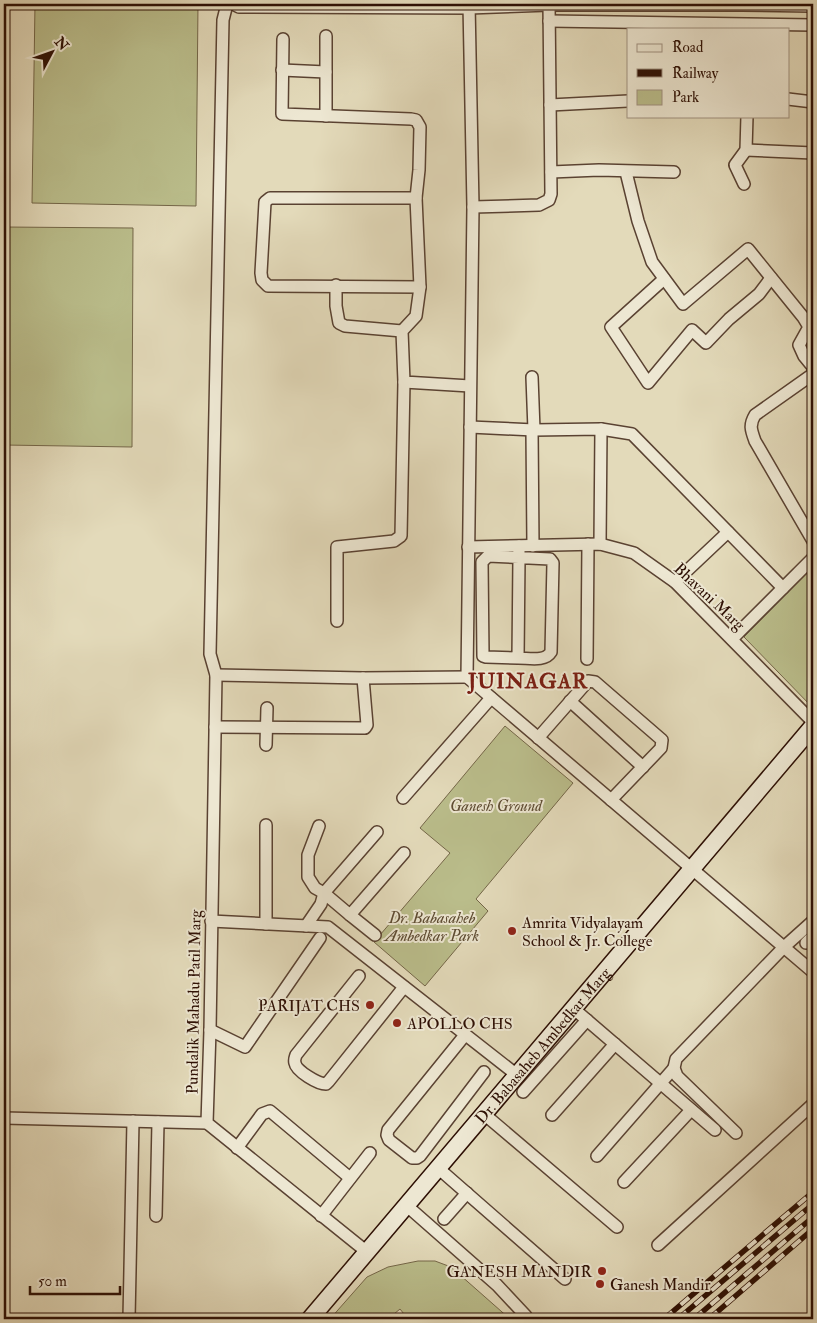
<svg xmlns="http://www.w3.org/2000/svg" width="817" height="1323" font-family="'IM FELL Double Pica',serif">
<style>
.green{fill:#babd8b;stroke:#746648}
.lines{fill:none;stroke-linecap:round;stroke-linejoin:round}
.street-casing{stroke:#5a4232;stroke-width:14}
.secondary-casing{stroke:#2d0f04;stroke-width:19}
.street{stroke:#ede7d2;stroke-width:11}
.secondary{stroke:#ede7d2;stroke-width:16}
.rail-casing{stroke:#2d0f04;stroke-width:5.5}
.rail{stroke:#ede7d2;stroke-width:4;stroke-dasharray:11;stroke-linecap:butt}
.poi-dot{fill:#8f2418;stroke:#ede7d2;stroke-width:2}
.labels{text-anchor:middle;stroke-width:4;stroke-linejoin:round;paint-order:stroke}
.street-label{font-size:16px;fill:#2d0f04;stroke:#ede7d2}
.park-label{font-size:16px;font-style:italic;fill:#5e4c33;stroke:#ede7d2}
.poi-label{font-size:16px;fill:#2d0f04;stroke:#ede7d2;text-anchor:start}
.district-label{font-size:21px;font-weight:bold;letter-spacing:1px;fill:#7a1f14;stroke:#ede7d2}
</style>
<rect width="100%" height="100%" fill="#e3daba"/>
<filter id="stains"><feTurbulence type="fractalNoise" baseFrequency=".004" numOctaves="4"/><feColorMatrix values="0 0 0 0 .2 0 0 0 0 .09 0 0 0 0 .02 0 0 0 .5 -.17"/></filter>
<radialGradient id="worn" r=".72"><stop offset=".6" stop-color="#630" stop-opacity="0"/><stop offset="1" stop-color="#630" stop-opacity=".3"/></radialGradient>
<g class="green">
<path d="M35,4H198L196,206L32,203Z"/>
<path d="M4,227L133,228L132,447L4,445Z"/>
<path d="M813,567V708L744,637Z"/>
<path d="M505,726L573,783L476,899L488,911L425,986L374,942L450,853L420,828Z"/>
<path d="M418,1261H435L451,1267L510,1319H408L400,1309L388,1319H330L367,1277L388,1267Z"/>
</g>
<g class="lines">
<g class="street-casing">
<g id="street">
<path d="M227,4L223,20L210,654L216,675L210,1030L207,1123L367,1252"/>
<path d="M233,4L239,7L469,8L549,5H742L813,6"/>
<path d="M469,4L473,207L467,677L813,972"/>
<path d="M549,21L813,25"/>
<path d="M283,39L282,114L411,119L416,120L420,127L419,170L416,198L420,287L416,316L402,331L404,382L470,386"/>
<path d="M282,70L326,72"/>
<path d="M788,99L813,102"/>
<path d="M550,105L628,101"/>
<path d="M326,116V36"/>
<path d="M746,150L813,153"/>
<path d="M551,172L599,170L674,172"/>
<path d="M626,172L638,221L652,262L683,304L748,249L803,317L809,327L799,345L804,356L813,367"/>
<path d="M744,184L735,165L746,150L747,116"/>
<path d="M416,198H270L265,202L261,273L262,280L268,286L420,287"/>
<path d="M473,207L539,205L549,200L551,194L549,4"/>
<path d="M664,279L611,327L648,383L692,330L706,343L729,319L759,294L771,278"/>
<path d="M336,285V306L339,323L345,326L402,331"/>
<path d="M813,374L755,415C749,425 751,430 755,441L813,541"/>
<path d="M532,377L534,430"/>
<path d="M470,427L534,430L601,429L632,434L783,588"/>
<path d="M532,430L533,546"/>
<path d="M600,544L601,429"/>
<path d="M468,547L600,544L634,553L675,582L813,722"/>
<path d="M675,582L728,532"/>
<path d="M337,621V547L394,541L401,536L404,382"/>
<path d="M732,639L813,558"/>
<path d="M518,658C529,658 545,662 551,652L553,563L550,559L488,556L482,562L483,656L486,657L518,658L519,558V546"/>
<path d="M587,659L588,544"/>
<path d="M216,675L363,678L467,677"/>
<path d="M570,701L643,767"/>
<path d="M215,727L365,728L367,725L363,678"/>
<path d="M538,738L588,681L595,682L662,740L661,748L611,800"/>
<path d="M266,745L267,708"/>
<path d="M403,798L491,698"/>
<path d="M319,826L308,855V877L315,888L324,893L350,915L404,853"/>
<path d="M350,915L375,935"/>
<path d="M211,921L328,927L517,1075"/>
<path d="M266,924V825"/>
<path d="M306,926L321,904L324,893L377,832"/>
<path d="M806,943L813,936"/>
<path d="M359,976L296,1055C295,1058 294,1060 295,1063C296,1071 318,1084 326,1084L329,1081L404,987"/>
<path d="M574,1009L715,1130"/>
<path d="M210,1030L245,1047L320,938"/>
<path d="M465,1035L388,1130L387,1135L389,1140L412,1158H417L420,1156L484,1072"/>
<path d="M523,1092L587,1020"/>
<path d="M484,1114L617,1227"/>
<path d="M552,1115L615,1044"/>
<path d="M4,1118L207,1123"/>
<path d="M736,1133L677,1076L674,1068L676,1059L784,947L813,921"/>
<path d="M237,1148L262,1114L270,1111L350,1178"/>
<path d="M597,1156L674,1068"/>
<path d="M438,1168L565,1279"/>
<path d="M624,1182L691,1110"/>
<path d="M406,1205L497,1285L526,1316V1319"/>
<path d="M156,1216L158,1122"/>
<path d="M321,1216L370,1153"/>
<path d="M444,1219L467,1193"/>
<path d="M658,1245L813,1104"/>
<path d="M129,1319L133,1121"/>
</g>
</g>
<g class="secondary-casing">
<g id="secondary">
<path id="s1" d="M310,1319L813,726"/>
</g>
</g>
<use href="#street" class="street"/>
<use href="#secondary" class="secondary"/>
<g class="rail-casing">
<g id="rail">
<path d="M664,1319L813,1192"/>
<path d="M678,1319L813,1204"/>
<path d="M694,1319L813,1217"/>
<path d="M709,1319L813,1229"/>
</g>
</g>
<use href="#rail" class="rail"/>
</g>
<g class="poi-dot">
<circle cx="512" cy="931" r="5"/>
<circle cx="370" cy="1005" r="5"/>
<circle cx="397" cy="1023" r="5"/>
<circle cx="602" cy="1271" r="5"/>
<circle cx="600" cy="1284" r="5"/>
</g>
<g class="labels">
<g class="street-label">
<text transform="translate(710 596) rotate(43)" y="6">Bhavani Marg</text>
<text transform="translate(193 1002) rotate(-89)" y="6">Pundalik Mahadu Patil Marg</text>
<text dy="6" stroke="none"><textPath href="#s1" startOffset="359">Dr. Babasaheb Ambedkar Marg</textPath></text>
</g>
<g class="park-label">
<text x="496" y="811">Ganesh Ground</text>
<text x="432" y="923">Dr. Babasaheb<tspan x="432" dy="18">Ambedkar Park</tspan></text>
</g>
<g class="poi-label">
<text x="522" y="928">Amrita Vidyalayam<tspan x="522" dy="18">School &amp; Jr. College</tspan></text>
<text x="360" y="1011" text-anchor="end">PARIJAT CHS</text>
<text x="407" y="1029">APOLLO CHS</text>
<text x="592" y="1277" text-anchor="end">GANESH MANDIR</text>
<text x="610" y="1290">Ganesh Mandir</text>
</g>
<g class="district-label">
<text x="528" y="688">JUINAGAR</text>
</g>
</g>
<rect width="817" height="1323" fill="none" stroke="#e3daba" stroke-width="20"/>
<rect x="5" y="5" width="807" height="1313" fill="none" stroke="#2d0f04" stroke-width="2.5"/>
<rect x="10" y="10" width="797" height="1303" fill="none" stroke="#2d0f04"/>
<rect x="627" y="28" width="162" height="90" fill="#ede7d2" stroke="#a09180"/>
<rect x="637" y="44" width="25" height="8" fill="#ede7d2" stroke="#a09180"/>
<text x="672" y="52" font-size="15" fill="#2d0f04">Road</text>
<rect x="637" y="69" width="25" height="8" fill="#2d0f04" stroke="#a09180"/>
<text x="672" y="78" font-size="15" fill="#2d0f04">Railway</text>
<rect x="637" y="90" width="25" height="15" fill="#babd8b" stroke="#a09180"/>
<text x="672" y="102" font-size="15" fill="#2d0f04">Park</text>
<g transform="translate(52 52) rotate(49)" stroke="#ede7d2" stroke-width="4" paint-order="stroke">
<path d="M0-4L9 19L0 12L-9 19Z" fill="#2d0f04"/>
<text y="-8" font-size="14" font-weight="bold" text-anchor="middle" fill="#2d0f04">N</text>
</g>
<path d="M30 1286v8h90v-8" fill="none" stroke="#2d0f04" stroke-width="2.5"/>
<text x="38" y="1286" font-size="15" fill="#2d0f04" stroke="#ede7d2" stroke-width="4" paint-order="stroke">50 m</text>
<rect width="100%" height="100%" filter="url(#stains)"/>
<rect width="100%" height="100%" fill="url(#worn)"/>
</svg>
